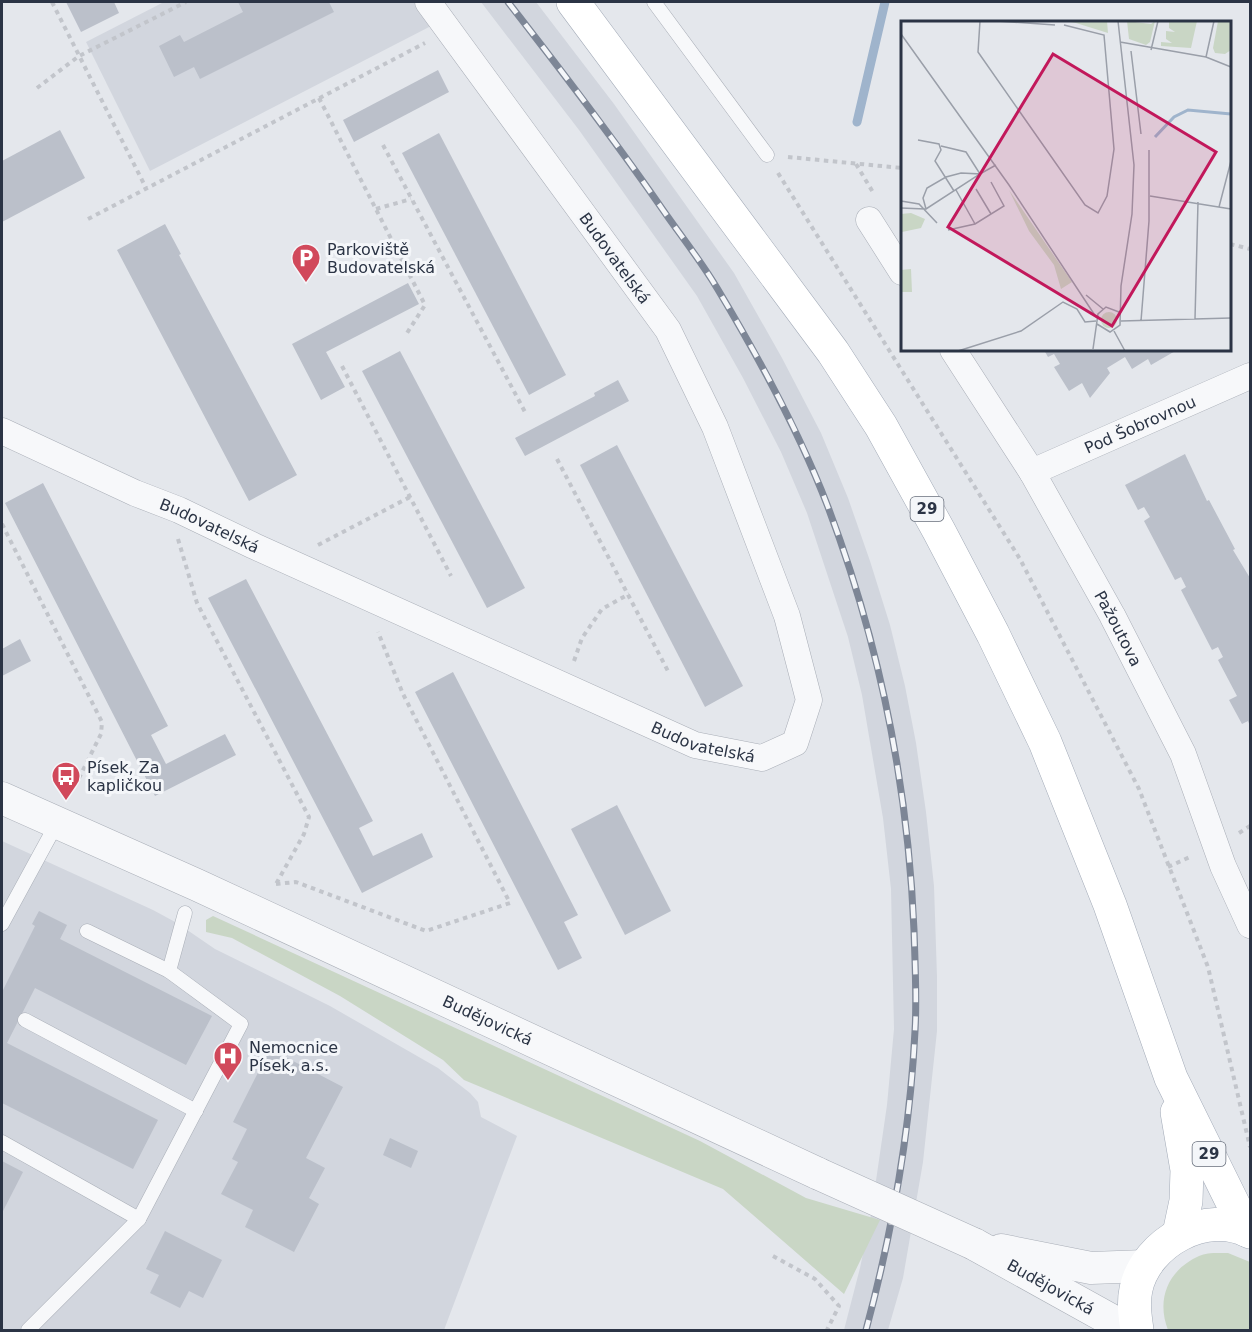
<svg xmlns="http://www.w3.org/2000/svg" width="1252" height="1332" font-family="'DejaVu Sans',sans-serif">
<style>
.built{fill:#d2d6de}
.green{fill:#c9d6c5}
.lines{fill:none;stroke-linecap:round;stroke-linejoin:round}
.stream{stroke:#9fb4cc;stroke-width:9}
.building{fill:#bbc0ca}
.service-casing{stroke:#a9aeb7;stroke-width:15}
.minor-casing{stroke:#a9aeb7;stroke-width:27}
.tertiary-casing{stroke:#a9aeb7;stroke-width:33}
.primary-casing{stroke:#a3abb8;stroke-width:34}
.path{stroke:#c2c5cb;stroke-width:4;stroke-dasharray:4.5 4.5;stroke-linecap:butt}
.service{stroke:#f7f8fa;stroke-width:14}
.minor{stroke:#f7f8fa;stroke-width:26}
.tertiary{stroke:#f7f8fa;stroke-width:32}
.primary{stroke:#fff;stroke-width:33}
.rail-casing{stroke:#7d8696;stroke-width:7}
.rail{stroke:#f4f6f9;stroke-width:4.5;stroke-dasharray:14;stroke-linecap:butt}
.tertiary-bridge-casing{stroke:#a9aeb7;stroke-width:33;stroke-linecap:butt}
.tertiary-bridge{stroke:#f7f8fa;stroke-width:32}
.labels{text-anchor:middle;stroke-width:6;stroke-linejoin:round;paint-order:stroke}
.shield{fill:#f4f6f9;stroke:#676e7b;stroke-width:1.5}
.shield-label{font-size:15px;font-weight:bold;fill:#2b3445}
.poi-label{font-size:16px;fill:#2b3445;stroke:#f4f6f9;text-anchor:start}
.street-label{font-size:16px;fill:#2b3445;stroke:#f4f6f9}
.inset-river{fill:none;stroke:#9fb4cc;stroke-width:3}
.inset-road{fill:none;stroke:#9a9fa9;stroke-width:1.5}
.view{fill:#c2185b;fill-opacity:0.15;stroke:#c2185b;stroke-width:3}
.inset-edge{fill:none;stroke:#2b3445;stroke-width:3}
</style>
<rect width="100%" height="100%" fill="#e4e7ec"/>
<g class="built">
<path d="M164,2H414L431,26L150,171L86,42Z"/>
<path d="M481,2H536L614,104L734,273L782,358L821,433L848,498L870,561L890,625L905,686L916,743L926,812L934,886L937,977V1031L923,1162L903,1278L888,1330H844L860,1268L871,1215L887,1105L894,1029L891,889L883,818L862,695L848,637L807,513L781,452L743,378L697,296L579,130Z"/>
<path d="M2,841L153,910L177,923L215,949L330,1006L438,1068L470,1093L478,1102L481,1117L517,1136L444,1330H2Z"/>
</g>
<g class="green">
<path d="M213,916L700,1141L806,1198L880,1220L844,1294L723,1189L464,1080L443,1060L340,996L232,938L206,932V920Z"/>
<path d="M1228,1253L1250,1262V1330H1168C1156,1299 1168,1270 1199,1256C1207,1252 1219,1253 1228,1253Z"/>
</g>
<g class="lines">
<path class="stream" d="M857,122L885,2"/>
</g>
<g class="building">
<path d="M66,2H114L119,13L81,32Z"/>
<path d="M238,2H329L334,12L200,79L194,67L174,77L159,46L180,35L184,42L243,12Z"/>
<path d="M438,70L449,92L354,142L343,120Z"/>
<path d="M60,130L85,178L2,222V161Z"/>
<path d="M439,133L566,375L529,395L402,153Z"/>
<path d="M165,224L181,254L179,255L297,475L249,501L117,250Z"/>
<path d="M408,283L419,304L326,352L345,387L321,400L292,344Z"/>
<path d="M1044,350H1177L1151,365L1148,359L1132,369L1125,357L1107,368L1110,373L1090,398L1082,383L1069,391L1054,367L1060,364L1054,354L1048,357Z"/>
<path d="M400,351L525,588L487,608L362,371Z"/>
<path d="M618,380L629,401L525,456L515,438L595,396L594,393Z"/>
<path d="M617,445L743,686L705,707L580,465Z"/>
<path d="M1185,454L1207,501L1209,500L1235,549L1233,550L1250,578V726L1248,721L1242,724L1229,700L1237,696L1218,660L1223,657L1218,647L1212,650L1181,590L1186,587L1181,577L1175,580L1144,521L1150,517L1144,507L1138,510L1125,485Z"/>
<path d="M43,483L168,726L151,735L166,764L225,734L236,755L155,796L5,503Z"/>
<path d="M246,579L373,821L359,828L373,856L422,833L433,857L362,893L208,598Z"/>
<path d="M20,639L31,661L2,676V649Z"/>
<path d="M453,672L578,915L564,922L582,958L558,970L415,692Z"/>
<path d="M617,805L671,911L625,935L571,829Z"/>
<path d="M39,911L67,925L60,939L212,1016L186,1065L35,988L7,1043L158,1120L133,1169L2,1103V992L35,926L32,924Z"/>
<path d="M270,1049L343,1087L306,1158L325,1168L309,1198L319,1204L294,1252L245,1227L253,1210L221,1194L238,1162L232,1159L247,1129L233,1122Z"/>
<path d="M390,1138L418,1151L411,1168L383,1155Z"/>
<path d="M2,1161L23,1172L2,1213Z"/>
<path d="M165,1231L222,1260L203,1298L189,1291L180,1308L150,1293L159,1275L146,1269Z"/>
</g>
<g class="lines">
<g class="service-casing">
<g id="service">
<path d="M654,2L767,155"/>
<path d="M2,924L57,823"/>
<path d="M169,971L185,913"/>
<path d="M25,1020L196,1111"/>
<path d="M2,1142L139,1219"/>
<path d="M28,1330L139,1219L241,1024L169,971L87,931"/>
</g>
</g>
<g class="minor-casing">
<g id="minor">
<path d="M869,220L902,272"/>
<path id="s1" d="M953,350L1032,472L1112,615L1183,754L1223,866L1250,925"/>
<path id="s2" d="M2,431L135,493L179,510L254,546L695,745L762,758L795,743L809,700L787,616L715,427L668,330L428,2"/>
<path id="s3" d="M1032,472L1250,376"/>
</g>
</g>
<g class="tertiary-casing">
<g id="tertiary">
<path id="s4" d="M2,798L197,885L819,1174"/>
<path id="s5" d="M974,1244L1129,1330"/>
<path d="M1001,1250L1091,1268L1145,1266"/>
</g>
</g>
<g class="primary-casing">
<g id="primary">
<path d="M573,2L833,352L881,426L939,531L993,634L1045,742L1110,905L1171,1078L1246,1230"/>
<path d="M1177,1112L1187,1170L1186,1201L1179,1234"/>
<path d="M1137,1330C1135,1316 1133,1303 1136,1289C1146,1242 1207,1209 1250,1232"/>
</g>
</g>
<g class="path">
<path d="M52,2L146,188"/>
<path d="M37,88L79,56L186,2"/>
<path d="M319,98L425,305L407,333"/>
<path d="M383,145L525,412"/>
<path d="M788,157L902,168"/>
<path d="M856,164L874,194"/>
<path d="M778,173L1020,559L1139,789L1208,967L1250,1147"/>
<path d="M376,209L411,199"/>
<path d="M88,219L425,43"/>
<path d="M1230,244L1250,249"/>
<path d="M342,366L451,576"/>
<path d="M557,459L669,673"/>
<path d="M2,524L102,722L101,734L74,788"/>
<path d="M178,539L197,603L309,817L304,834L276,884"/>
<path d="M318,545L410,497"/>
<path d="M574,661L582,638L602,609L629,594"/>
<path d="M1239,833L1250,826"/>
<path d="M1168,867L1192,856"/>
<path d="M276,884L296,882L426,931L510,903L403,694L378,632"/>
<path d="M773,1256L815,1279L839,1306L827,1330"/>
</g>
<use href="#service" class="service"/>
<use href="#minor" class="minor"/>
<use href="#tertiary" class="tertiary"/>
<use href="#primary" class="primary"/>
<g class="rail-casing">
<path id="rail" d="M508,2C561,70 614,139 663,210C681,236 701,261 717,288C759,358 799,431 828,507C879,642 908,785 914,930C915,964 917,998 915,1031C910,1133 892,1233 866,1330"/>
</g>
<use href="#rail" class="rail"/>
<g class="tertiary-bridge-casing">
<path id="tertiary-bridge" d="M819,1174L974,1244"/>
</g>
<use href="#tertiary-bridge" class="tertiary-bridge"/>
</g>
<defs>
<g id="parking-pin" transform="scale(1.5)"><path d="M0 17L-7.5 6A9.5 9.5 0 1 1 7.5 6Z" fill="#d1495b" stroke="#f4f6f9"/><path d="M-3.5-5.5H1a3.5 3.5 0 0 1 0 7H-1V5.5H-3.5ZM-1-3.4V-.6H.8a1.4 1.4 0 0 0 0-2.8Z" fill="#fff"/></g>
<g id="bus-pin" transform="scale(1.5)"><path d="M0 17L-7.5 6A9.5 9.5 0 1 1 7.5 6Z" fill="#d1495b" stroke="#f4f6f9"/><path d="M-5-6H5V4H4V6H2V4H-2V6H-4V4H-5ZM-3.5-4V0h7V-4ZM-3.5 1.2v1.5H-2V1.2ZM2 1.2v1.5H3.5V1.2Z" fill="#fff"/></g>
<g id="hospital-pin" transform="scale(1.5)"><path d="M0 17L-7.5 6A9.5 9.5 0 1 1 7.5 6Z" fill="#d1495b" stroke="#f4f6f9"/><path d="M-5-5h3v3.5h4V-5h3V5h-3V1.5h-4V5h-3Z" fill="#fff"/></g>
</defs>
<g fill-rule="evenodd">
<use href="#parking-pin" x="306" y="258"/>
<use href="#bus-pin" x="66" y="776"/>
<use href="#hospital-pin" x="228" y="1056"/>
</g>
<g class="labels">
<g class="shield">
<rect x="910.5" y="497" width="33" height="24" rx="4.5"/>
<rect x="1192.5" y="1142" width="33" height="24" rx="4.5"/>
</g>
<g class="shield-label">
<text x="927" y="514">29</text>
<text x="1209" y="1159">29</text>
</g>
<g class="poi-label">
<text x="327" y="255">Parkoviště<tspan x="327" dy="18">Budovatelská</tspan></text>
<text x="87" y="773">Písek, Za<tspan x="87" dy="18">kapličkou</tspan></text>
<text x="249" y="1053">Nemocnice<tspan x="249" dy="18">Písek, a.s.</tspan></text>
</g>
<g class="street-label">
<text transform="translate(615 258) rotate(54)" y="6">Budovatelská</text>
<text dy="6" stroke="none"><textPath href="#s3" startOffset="118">Pod Šobrovnou</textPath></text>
<text dy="6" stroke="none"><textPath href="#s2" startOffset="228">Budovatelská</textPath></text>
<text dy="6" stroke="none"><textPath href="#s1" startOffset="324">Pažoutova</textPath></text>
<text dy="6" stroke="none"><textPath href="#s2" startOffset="768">Budovatelská</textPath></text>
<text dy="6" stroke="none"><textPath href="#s4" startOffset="534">Budějovická</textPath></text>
<text dy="6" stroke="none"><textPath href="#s5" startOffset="88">Budějovická</textPath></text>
</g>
</g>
<g transform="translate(901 21)">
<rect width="330" height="330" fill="#e4e7ec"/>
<path d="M164,0H206L207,12L175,2ZM226,0L250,3L254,0L249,21L245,24L228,18ZM268,0H296L290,27L260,25V21L271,22L265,18V10L274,11L268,7ZM317,0H330V29L324,33L314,32L312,27ZM108,169L171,261L160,268L153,244L128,210ZM10,192L24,198L20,207L1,211L0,193ZM10,248L11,271H0V249ZM200 299a8 8 0 1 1 16 0a8 8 0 1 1-16 0Z" fill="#c9d6c5"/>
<path class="inset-river" d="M254,116L273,96L287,89L330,93"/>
<path class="inset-road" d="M79,0L77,31L184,184L197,192L206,175L213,128L203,14L163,4M96,0L154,4M0,13L108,164L195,296M219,21L305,36L330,46M250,29L257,0M230,30L240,113M305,36L313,0M17,119L38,123L40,129L34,140L53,170M40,125L65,131L79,153L95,144M60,152L79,153L25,188L22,177L26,167L45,156ZM75,168L90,193M55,169L74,203M249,175L330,188M0,180L18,183L36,202M318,186L330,140M0,187L24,188M47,209L74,203L103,185L90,161M185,274L202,288M294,298L297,181M220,300L330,297M240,300L248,200V129M196,303L209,311L219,304L220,265L231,193L233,144L217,0M213,310L224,330M192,328L197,293L205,286L218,291M57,330L120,310L162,281L176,288L184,301L195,300"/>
<path class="view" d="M152,33L315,131L211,305L47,206Z"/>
<rect width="330" height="330" class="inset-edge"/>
</g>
<rect width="1252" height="1332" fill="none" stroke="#2b3445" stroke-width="6"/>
</svg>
